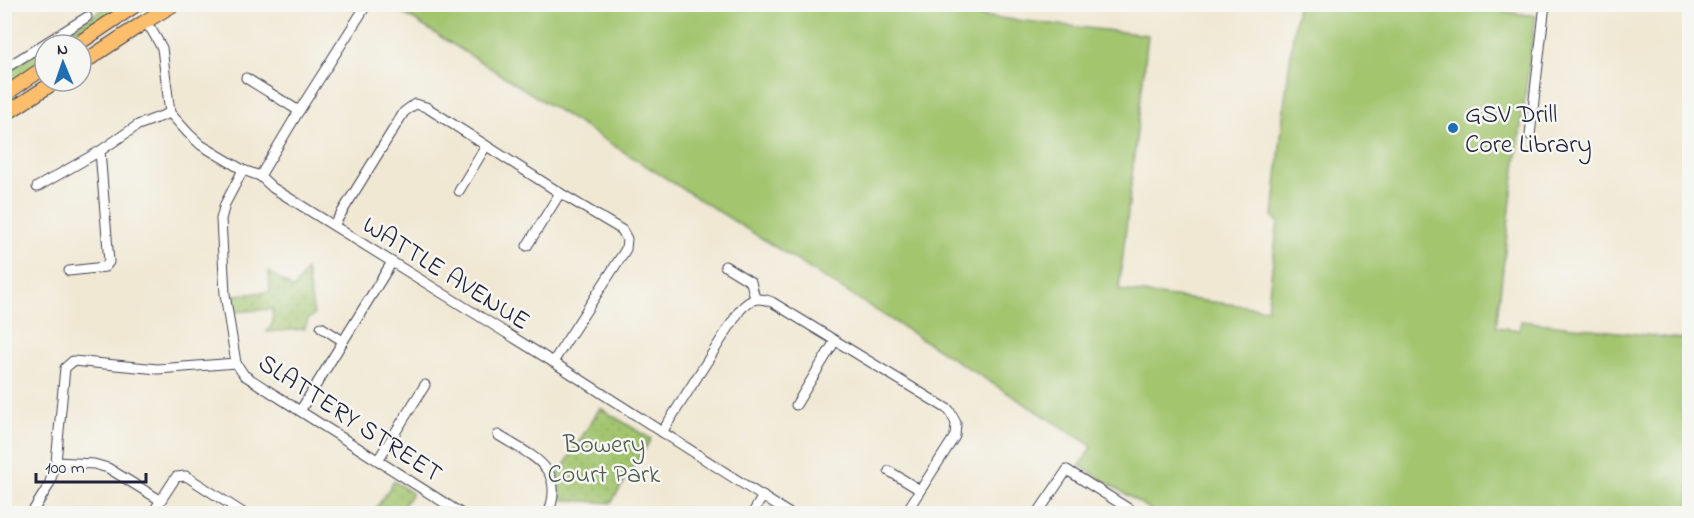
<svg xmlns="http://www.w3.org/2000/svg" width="1694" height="518" font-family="'Indie Flower',sans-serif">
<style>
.green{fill:#a2c56e;stroke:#627454;stroke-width:1.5}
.park{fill:url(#park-dots);stroke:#627454;stroke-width:1.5}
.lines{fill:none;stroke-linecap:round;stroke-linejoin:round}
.minor-casing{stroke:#414052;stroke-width:11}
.highway-casing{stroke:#414052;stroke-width:16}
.minor{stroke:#fff;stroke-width:9}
.highway{stroke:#fabe6d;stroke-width:14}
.poi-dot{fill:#1f6fb2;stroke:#f6f6f2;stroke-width:2}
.labels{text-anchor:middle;stroke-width:5;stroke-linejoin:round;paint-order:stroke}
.poi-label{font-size:26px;fill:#22223b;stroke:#f6f6f2;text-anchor:start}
.street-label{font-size:26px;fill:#22223b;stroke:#f6f6f2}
.park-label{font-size:26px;fill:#4f5b4d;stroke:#f6f6f2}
</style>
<defs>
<pattern id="park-dots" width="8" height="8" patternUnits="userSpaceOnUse" patternTransform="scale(1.5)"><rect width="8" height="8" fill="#a2c56e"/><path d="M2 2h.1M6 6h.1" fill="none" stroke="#8ba960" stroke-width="1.8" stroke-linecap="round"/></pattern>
</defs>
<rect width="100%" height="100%" fill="#f6f6f2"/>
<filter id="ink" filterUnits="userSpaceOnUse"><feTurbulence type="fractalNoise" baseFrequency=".0167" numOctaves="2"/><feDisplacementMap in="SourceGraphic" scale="12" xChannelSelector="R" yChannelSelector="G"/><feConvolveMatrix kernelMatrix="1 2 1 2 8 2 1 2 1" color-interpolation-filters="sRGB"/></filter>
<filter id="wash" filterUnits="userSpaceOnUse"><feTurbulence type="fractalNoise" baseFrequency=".008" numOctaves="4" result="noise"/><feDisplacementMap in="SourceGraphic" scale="24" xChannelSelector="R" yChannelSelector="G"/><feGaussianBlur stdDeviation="1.35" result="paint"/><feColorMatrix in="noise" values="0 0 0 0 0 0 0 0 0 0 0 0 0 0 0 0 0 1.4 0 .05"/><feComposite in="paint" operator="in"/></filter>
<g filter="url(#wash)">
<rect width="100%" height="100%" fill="#f0e8d3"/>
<g class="green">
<path d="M982,4L981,16L1148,35L1119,290L1267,309L1278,222L1273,217L1284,107L1297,5L1444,4L1536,16L1513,184L1496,327L1519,330L1521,321L1689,340V513H1156L1080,466L1092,446L390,5Z"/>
<path d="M109,5H132L69,45H48Z"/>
<path d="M45,47V60L5,86V73Z"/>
</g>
<g class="park">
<path d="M306,270L314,315L308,319L305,329L267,332L273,323L272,309L234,312L233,295L270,292L269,272L294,289Z"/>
<path d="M600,408L651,439L611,503L558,499L559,489L557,477Z"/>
<path d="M394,481L412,493L399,513H373Z"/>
</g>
</g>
<g filter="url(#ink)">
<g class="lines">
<g class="minor-casing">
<g id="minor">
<path d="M143,23L151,29L162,48L170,113L188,133L201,145L243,170L260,176L273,188L553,362L790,514"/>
<path d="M4,69L87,17"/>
<path d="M246,78L299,111"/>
<path d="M1530,135L1545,4"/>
<path d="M243,170L225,204L221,219L225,294L236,363L244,375L300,411L462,514"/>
<path d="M260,176L299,111L367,4"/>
<path d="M37,187L100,151L138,125L170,113"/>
<path d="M459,191L486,146"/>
<path d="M334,225L404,112L415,104L426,107L560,193L622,230L627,239L626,249L553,362"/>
<path d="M527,246L560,193"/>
<path d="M725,266L751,282L755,299"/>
<path d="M69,271L105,267L109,262L100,151"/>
<path d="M321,327L343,341"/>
<path d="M796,405L835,341"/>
<path d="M300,411L392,262"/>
<path d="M662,432L740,310C750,299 757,296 772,302L949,410L956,423L955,436L905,514"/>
<path d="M498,435C531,456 567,467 548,514"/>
<path d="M378,460L425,385"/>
<path d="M56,462L94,464L108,468L160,500"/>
<path d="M889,471L920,490"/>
<path d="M31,514L49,485L56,462L65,368L73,361L158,369L236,363"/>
<path d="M152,514L176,477L186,476L245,514"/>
<path d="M752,514L763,496"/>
<path d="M1037,514L1067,470L1137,514"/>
</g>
</g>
<g class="highway-casing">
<g id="highway">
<path d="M76,45L137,4"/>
<path d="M81,64L143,23L174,4"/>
<path d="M4,95L45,67"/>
<path d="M4,115L56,81"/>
</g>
</g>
<use href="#minor" class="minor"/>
<use href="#highway" class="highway"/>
</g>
</g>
<circle class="poi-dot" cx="1453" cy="128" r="6"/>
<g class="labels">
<g class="poi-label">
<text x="1465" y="122">GSV Drill<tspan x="1465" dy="30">Core Library</tspan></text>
</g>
<g class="street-label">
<text transform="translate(447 272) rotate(32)" y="9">WATTLE AVENUE</text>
<text transform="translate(351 417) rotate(33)" y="9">SLATTERY STREET</text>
</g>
<g class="park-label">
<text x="604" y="452">Bowery<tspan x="604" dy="30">Court Park</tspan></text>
</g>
</g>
<rect width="1694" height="518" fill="none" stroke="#f6f6f2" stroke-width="24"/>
<g transform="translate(63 63) rotate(358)"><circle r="28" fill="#f6f6f2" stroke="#a1a1a9" stroke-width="1.5"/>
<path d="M0-4.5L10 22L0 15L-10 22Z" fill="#1f6fb2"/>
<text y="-9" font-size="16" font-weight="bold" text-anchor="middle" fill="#22223b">N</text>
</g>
<path d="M36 473v9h110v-9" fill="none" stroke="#22223b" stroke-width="3"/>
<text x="45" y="473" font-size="18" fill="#22223b" stroke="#f6f6f2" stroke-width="4.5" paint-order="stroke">100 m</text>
</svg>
